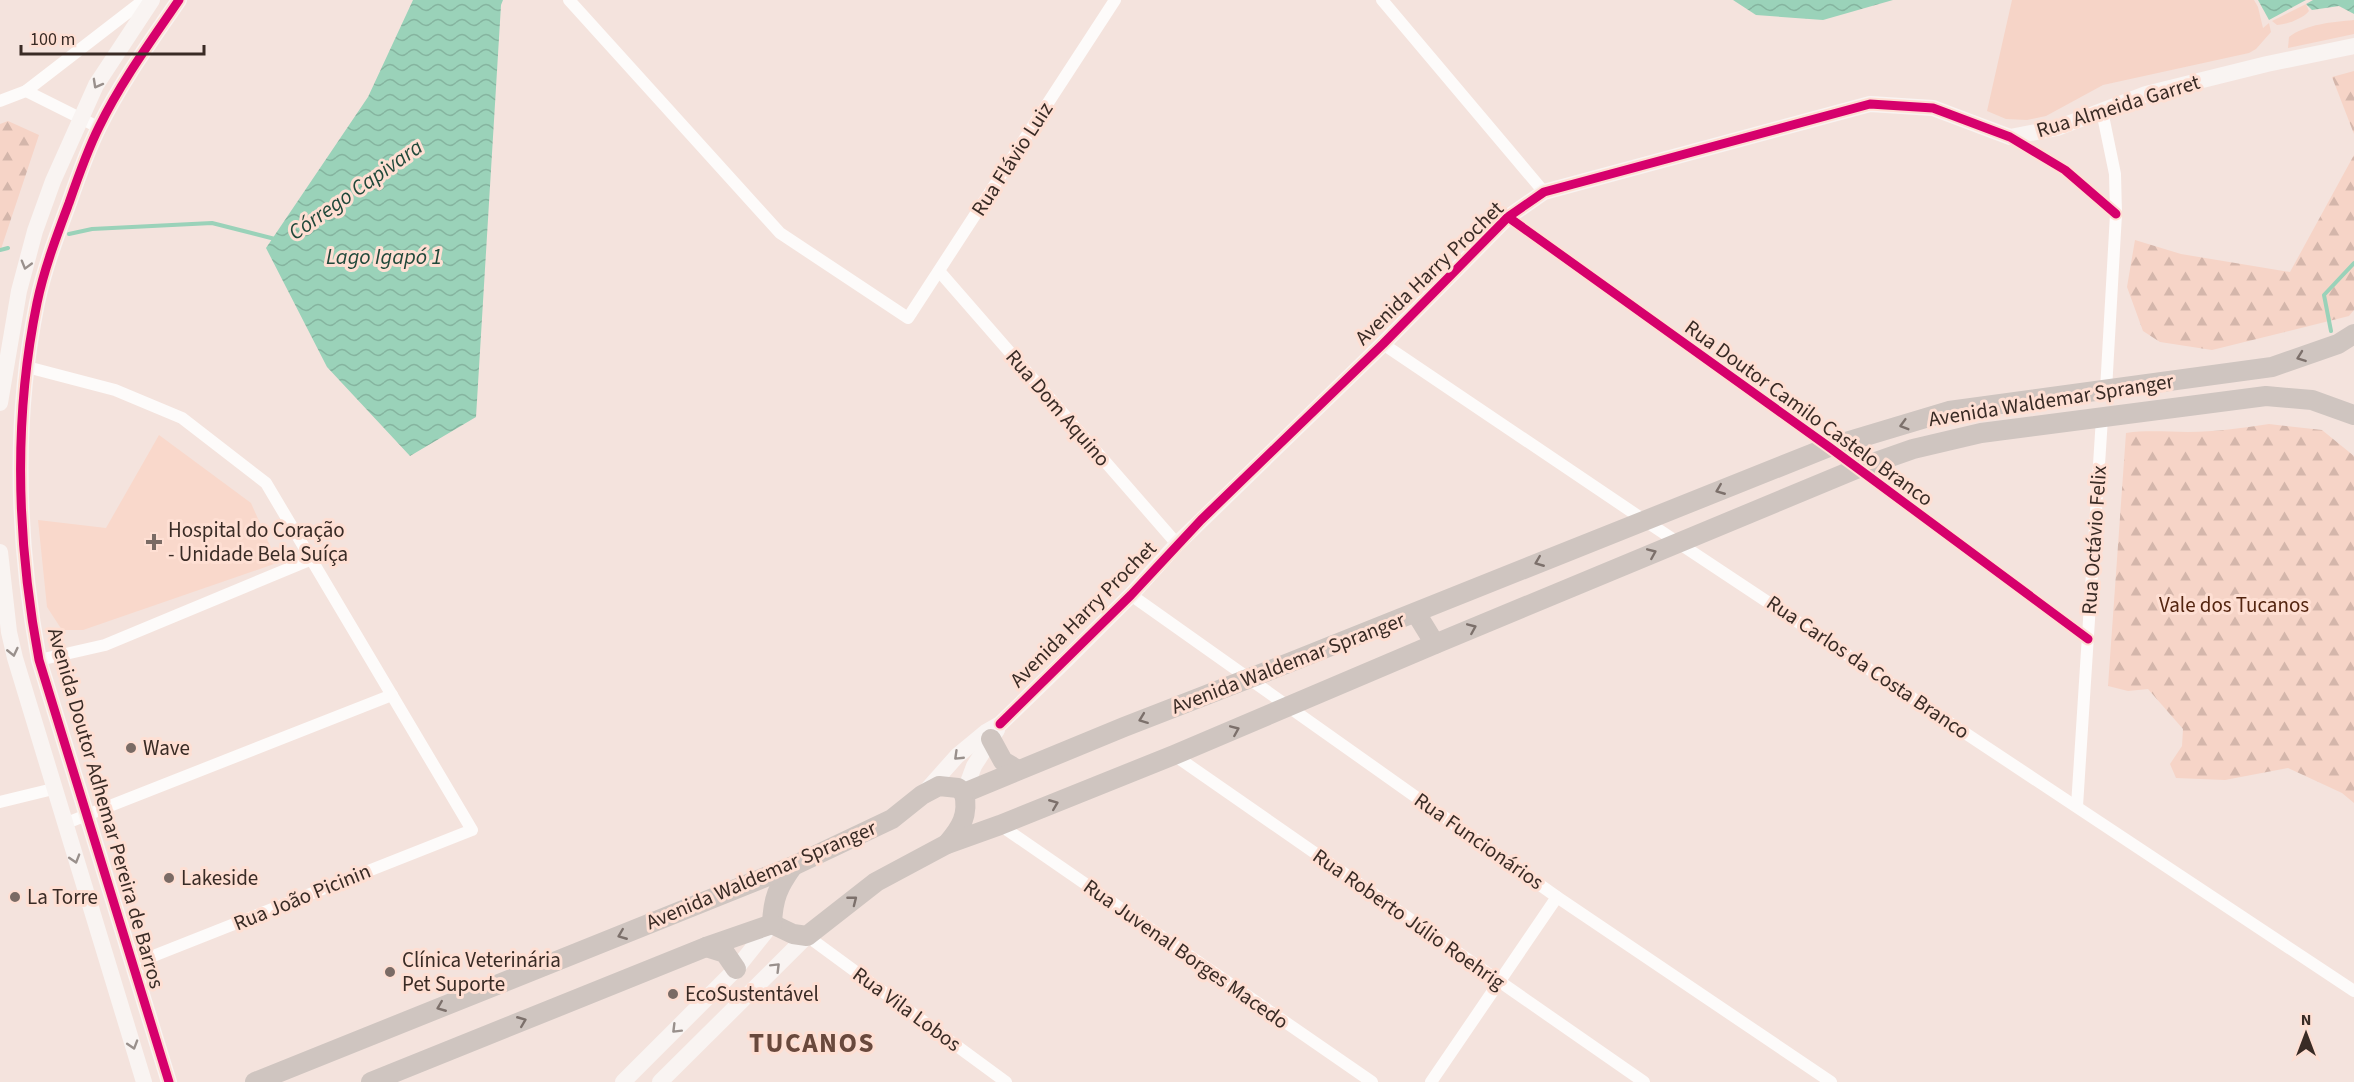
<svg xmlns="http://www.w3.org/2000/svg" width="2354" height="1082" font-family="'Source Sans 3',sans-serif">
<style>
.built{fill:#f9d8cb}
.grass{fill:#f6d4c7}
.forest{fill:url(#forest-firs)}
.water{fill:url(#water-waves)}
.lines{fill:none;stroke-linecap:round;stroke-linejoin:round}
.stream{stroke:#9ad2b9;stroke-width:4}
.street{stroke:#fdfbfa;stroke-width:12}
.secondary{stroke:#f9f4f2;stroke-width:16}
.primary{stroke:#cfc5c0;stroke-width:20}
.cycleway-casing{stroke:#fedfd3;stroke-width:13}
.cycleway{stroke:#d6006c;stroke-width:9}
.oneway{stroke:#99908c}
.oneway2{stroke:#7c706b}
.poi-dot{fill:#7a6b65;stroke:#fedfd3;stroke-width:2}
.labels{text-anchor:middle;stroke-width:6;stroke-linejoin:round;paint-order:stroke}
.street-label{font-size:21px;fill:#392b25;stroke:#fedfd3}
.poi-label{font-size:21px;fill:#392b25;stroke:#fedfd3;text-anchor:start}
.park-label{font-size:21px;fill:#53240f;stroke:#fedfd3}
.water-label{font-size:22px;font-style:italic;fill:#20483a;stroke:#fedfd3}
.district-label{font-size:27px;font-weight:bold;letter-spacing:1.5px;fill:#69493d;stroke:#fedfd3}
</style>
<defs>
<pattern id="forest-firs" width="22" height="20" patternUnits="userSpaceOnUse" patternTransform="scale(1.5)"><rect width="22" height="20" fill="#f6d4c7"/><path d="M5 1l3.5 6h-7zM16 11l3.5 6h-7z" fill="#d4b6ab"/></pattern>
<pattern id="water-waves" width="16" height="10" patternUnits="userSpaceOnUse" patternTransform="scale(1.5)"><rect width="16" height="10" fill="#9ad2b9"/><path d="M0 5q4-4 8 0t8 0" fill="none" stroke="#85b49f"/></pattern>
</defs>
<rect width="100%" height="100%" fill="#f4e3dd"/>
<path class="built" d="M159,435L251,503L274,555V564L83,630H62L47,607L38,520L106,528Z"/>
<g class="grass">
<path d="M2012,0H2254L2258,7L2263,28L2269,23L2271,32L2256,49L2249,53L2103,85L2046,116L2027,120L2006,119L1987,111Z"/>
<path d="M2306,4L2309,11C2302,19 2288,24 2277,25L2272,21Z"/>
<path d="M2354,20V34L2288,48L2289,37C2306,24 2333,22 2354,20Z"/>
</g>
<g class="forest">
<path d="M2354,71V134L2332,77Z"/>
<path d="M8,121L39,135L0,252V124Z"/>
<path d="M2354,155V310L2349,316L2212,350L2160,342L2143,331L2127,287L2135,240L2181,254L2290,272Z"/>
<path d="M2269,424L2322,430L2354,456V803L2342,793L2288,768L2225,780L2176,778L2170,764L2182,746L2183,729L2148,689L2128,691L2108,686L2126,433C2147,430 2167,432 2188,432C2215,432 2242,428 2269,424Z"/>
</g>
<g class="water">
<path d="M413,0H503L501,5L476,417L410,456L327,367L266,248L368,97Z"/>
<path d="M1733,0H1893L1823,20L1756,15Z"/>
<path d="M2258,0H2306L2269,20Z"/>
<path d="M2313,0H2354V14L2339,6L2312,10L2306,4Z"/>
</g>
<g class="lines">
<g class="stream">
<path d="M69,234L92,229L212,223L275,239"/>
<path d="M0,250L8,248"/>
<path d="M2331,331L2324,295L2354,263"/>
</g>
<g class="street">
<path d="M569,0L780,233L908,318L1115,0"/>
<path d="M1382,0L1544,192"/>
<path d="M26,91L98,127"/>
<path d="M0,101L26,91L144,0"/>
<path d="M2102,111L2115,174L2116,214L2106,390"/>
<path d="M2010,137L2065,170L2116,214"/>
<path d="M1508,217L1829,447L2088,639"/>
<path d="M939,271L1177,544"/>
<path d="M1383,344L1644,520L2354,991"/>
<path d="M27,367L115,390L182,418L266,483L472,830L133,964"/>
<path d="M1131,595L1557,897L1831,1082"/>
<path d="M39,660L105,645L312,559"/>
<path d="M1174,755L1644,1082"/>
<path d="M0,802L53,789"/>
<path d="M2077,806L2102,418"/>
<path d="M64,824L392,695"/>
<path d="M1000,825L1372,1082"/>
<path d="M807,936L1006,1082"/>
<path d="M1431,1082L1557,897"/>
</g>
<g class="secondary">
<path d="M0,403L19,291L35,231L53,181L96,85L152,0"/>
<path d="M0,552L9,632L15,658L144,1082"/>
<path d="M925,792L957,756L986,732L1000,724L1066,660L1131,595L1177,544L1383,344L1508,217L1544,192L1870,104L1933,108L2010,137L2057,128L2146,94L2267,64L2354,46"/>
<path d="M964,793L974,766L997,730"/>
<path d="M169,1082L39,660C17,542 13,420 37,303C44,269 57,235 69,203C78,177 87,151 99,127C121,82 151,41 179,0"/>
<path d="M623,1082L736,969L772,924"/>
<path d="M660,1082L807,936"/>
</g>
<g class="primary">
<path d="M1416,613L1435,644"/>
<path d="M991,739L1003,761L1018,770"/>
<path d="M964,793L1124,727L1291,662L1829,447L1949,411L2272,367L2338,344L2354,334"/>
<path d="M947,844C961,828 969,815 964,793"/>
<path d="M772,924L793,934L807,936L876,882L947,844L1000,825L1174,755L1435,644L1856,469L1913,449L1981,433L2266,396L2312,400L2354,415"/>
<path d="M772,924C773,898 778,887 793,866"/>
<path d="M706,947L725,953L736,969"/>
<path d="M255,1082L793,866L892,819L922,795L939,786L958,788L964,793"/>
<path d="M371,1082L706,947L772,924"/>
</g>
<g class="cycleway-casing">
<g id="cycleway">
<path d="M1508,217L1829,447L2088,639"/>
<path d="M1000,724L1131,595L1201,520L1383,344L1508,217L1544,192L1870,104L1933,108L2010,137L2065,170L2116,214"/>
<path d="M169,1082L39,660C17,542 13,420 37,303C44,269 57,235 69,203C78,177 87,151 99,127C121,82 151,41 179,0"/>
</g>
</g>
<use href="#cycleway" class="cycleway"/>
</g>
<defs><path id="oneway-chevron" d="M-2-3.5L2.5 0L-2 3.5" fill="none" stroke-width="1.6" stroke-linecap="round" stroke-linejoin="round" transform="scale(1.5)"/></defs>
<g class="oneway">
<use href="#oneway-chevron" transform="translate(97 84) rotate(119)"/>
<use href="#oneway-chevron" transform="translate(26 265) rotate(106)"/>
<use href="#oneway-chevron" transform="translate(13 652) rotate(77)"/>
<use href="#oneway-chevron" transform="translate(958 756) rotate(136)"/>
<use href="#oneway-chevron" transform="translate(75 859) rotate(73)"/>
<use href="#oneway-chevron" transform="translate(776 967) rotate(-45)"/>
<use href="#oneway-chevron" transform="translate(676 1029) rotate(135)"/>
<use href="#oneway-chevron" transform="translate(133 1045) rotate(73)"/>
</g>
<g class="oneway2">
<use href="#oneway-chevron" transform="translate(2301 357) rotate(160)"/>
<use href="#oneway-chevron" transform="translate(1904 425) rotate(164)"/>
<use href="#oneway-chevron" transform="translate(1720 490) rotate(158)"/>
<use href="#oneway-chevron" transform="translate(1652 553) rotate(-23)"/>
<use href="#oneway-chevron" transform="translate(1539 562) rotate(158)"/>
<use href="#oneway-chevron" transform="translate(1472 628) rotate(-23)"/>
<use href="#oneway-chevron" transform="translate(1143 719) rotate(159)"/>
<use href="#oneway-chevron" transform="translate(1235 730) rotate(-23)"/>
<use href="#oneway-chevron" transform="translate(1054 804) rotate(-22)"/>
<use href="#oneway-chevron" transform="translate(853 900) rotate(-38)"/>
<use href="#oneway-chevron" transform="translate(622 935) rotate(158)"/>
<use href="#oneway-chevron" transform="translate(441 1007) rotate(158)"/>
<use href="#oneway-chevron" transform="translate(522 1021) rotate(-22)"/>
</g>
<g class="poi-dot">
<path d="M151 533h6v6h6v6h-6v6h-6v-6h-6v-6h6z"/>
<circle cx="131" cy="748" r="6"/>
<circle cx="169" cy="878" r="6"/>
<circle cx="15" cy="897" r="6"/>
<circle cx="390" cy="972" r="6"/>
<circle cx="673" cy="994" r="6"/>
</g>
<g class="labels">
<g class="street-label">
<text transform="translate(2118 106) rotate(-17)" y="7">Rua Almeida Garret</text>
<text transform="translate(1012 159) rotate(-57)" y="7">Rua Flávio Luiz</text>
<text transform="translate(1429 273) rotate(-44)" y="7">Avenida Harry Prochet</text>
<text transform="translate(2051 400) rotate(-9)" y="7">Avenida Waldemar Spranger</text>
<text transform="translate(1058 408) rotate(49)" y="7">Rua Dom Aquino</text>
<text transform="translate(1809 413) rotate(36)" y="7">Rua Doutor Camilo Castelo Branco</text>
<text transform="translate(2094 540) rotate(-86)" y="7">Rua Octávio Felix</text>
<text transform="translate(1083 614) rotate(-45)" y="7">Avenida Harry Prochet</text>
<text transform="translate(1288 663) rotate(-21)" y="7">Avenida Waldemar Spranger</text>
<text transform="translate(1868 667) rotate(34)" y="7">Rua Carlos da Costa Branco</text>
<text transform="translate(106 808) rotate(74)" y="7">Avenida Doutor Adhemar Pereira de Barros</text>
<text transform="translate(1479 841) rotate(35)" y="7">Rua Funcionários</text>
<text transform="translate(761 875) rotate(-23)" y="7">Avenida Waldemar Spranger</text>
<text transform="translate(302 897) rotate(-22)" y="7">Rua João Picinin</text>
<text transform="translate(1409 919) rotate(35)" y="7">Rua Roberto Júlio Roehrig</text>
<text transform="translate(1186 954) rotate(35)" y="7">Rua Juvenal Borges Macedo</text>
<text transform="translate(907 1009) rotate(36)" y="7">Rua Vila Lobos</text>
</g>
<g class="poi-label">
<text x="168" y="537">Hospital do Coração<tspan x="168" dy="24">- Unidade Bela Suíça</tspan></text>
<text x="143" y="755">Wave</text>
<text x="181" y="885">Lakeside</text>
<text x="27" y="904">La Torre</text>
<text x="402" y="967">Clínica Veterinária<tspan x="402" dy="24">Pet Suporte</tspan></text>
<text x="685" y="1001">EcoSustentável</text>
</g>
<g class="park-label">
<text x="2234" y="612">Vale dos Tucanos</text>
</g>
<g class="water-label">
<text transform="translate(355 189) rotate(-35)" y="8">Córrego Capivara</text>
<text x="384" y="264">Lago Igapó 1</text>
</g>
<g class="district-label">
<text x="812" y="1052">TUCANOS</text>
</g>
</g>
<g transform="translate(2306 1034)" stroke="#fedfd3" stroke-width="4.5" paint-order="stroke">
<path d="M0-4.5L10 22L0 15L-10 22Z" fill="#392b25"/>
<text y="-9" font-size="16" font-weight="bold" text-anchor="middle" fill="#392b25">N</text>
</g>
<path d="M21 45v9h183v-9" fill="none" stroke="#392b25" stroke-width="3"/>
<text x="30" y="45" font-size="18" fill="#392b25" stroke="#fedfd3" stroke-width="4.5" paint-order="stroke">100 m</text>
</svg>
